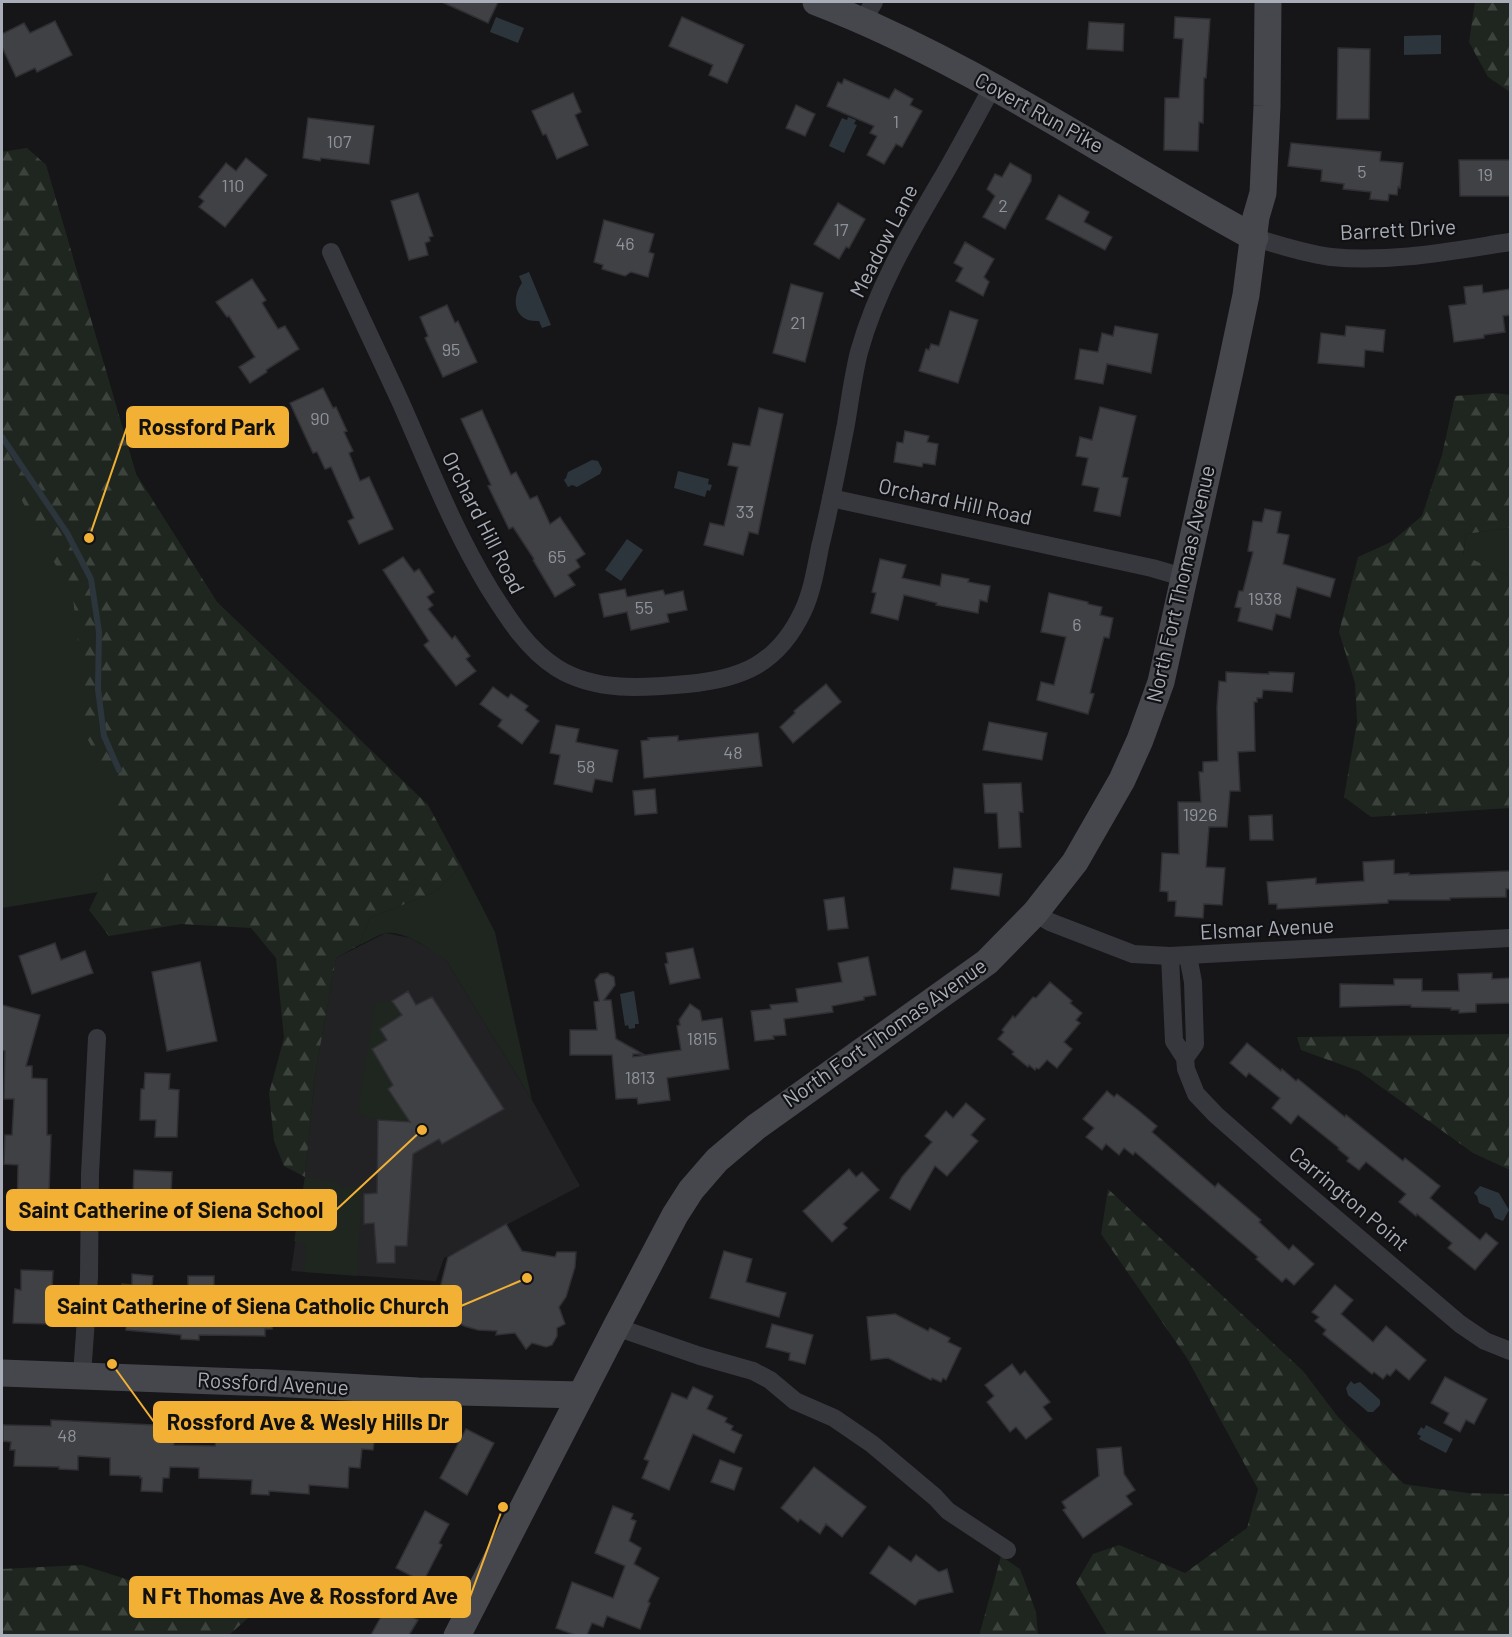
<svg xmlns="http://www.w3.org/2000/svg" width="1512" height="1637" font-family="Barlow,sans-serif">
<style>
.built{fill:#222225}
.green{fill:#1e261f}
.forest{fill:url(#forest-firs)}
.water{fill:#2c353c}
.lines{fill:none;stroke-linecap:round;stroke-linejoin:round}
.stream{stroke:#2c353c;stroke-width:6}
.building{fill:#404145;stroke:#303034;stroke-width:1.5}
.street{stroke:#37383d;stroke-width:18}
.secondary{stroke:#45474d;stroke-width:27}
.labels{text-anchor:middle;stroke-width:4.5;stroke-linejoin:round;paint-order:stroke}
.number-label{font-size:18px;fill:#8e929b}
.street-label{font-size:21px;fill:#a8adb8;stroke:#111113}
.leader{fill:none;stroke:#f2b134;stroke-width:2}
.callout-dot{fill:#f2b134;stroke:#111113;stroke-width:2}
.callout{fill:#f2b134;stroke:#f2b134;stroke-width:2}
.callout-label{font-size:22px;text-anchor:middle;font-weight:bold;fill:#111}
</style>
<defs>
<pattern id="forest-firs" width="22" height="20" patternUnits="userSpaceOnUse" patternTransform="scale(1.5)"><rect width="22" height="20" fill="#1e261f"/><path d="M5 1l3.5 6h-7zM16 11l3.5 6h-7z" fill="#3c433d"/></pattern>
</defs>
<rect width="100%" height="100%" fill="#161618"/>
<path class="built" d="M386,933L410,938L434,951L447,962L532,1100L580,1186L444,1258L436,1281L291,1271L305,1177L315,1075L336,958Z"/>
<g class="green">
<path d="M27,148L46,165L136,474L217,602L342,722L153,883L2,908V152Z"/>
<path d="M1510,528V577L1463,556L1466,534Z"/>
<path d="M461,866L495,932L532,1100L447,962C432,950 406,931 386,933C377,935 367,942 359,945L370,918L435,892Z"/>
<path d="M392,1001L402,1015L381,1029L387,1040L372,1049L393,1085L388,1090L403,1111L414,1122L378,1121L358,1113L375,1003Z"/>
<path d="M305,1177L339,1182V1187L362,1188L357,1276L304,1272L306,1244L294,1241Z"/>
</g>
<g class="forest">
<path d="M1475,2H1510V92L1488,77L1469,42Z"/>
<path d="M27,148L46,165L136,474L217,602L428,805L461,866L435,892L370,918L359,945L336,958L315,1075L305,1177L284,1166L274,1141L269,1093L284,1038L276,958L251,928L181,924L109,936L89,910L117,852V797L81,726L82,677L73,598L18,493L2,474V152Z"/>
<path d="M1495,393L1510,395V528L1466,534L1463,555L1510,577V808L1371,817L1344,797L1357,722L1355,683L1339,632L1358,557L1391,542L1422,516L1442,455L1455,396Z"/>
<path d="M1510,1034V1170L1473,1153L1359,1071L1301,1050L1297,1037Z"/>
<path d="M1108,1189L1303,1371L1338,1417L1404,1484L1467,1493L1510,1494V1635H1107L1076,1583L1093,1554L1119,1545L1185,1573L1247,1528L1258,1489L1187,1358L1101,1234Z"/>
<path d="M1001,1556L1020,1569L1036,1612L1038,1635L979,1636Z"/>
<path d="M82,1565L248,1618L229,1635H2V1569Z"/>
</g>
<g class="water">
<path d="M496,17L524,28L518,43L490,32Z"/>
<path d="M1441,35V54L1404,55V36Z"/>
<path d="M848,117L856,120L854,124L857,125L844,153L829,146L842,118L847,120Z"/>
<path d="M529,272L551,325L542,328L539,321C515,323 510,300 522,283L519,276Z"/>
<path d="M592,460L598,461L602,469L600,474L577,487L572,485L568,487L564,480L566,478L568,472Z"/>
<path d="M678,471L709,479L708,484L712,485L710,491L707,490L705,497L674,488Z"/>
<path d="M627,539L643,550L621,581L605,570Z"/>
<path d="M634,991L639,1024H635V1028L629,1029L628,1025L625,1026L620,994Z"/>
<path d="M1480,1186L1499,1193L1509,1210L1503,1221L1495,1218L1490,1208L1479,1203L1477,1196L1474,1193Z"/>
<path d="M1351,1381L1354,1384L1360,1382L1380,1400V1405L1373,1412H1368L1348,1395L1346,1388Z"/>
<path d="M1426,1425L1453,1439L1446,1453L1419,1439L1421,1436L1417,1434L1421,1427L1424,1429Z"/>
</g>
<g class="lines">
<path class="stream" d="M2,437L67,533L91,579L99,632L98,689L104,736L119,770"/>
</g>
<g class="building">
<path d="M442,2H498L488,23Z"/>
<path d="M682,17L744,45L727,83L709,75L713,65L669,46Z"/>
<path d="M1175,17L1210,19L1206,78H1204L1203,123L1199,122L1198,151L1164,150L1165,98H1179L1183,39L1174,38Z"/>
<path d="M55,21L72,55L37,72L35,68L16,77L2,47V34L24,23L30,33Z"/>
<path d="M1089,22L1124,24L1123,51L1087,49Z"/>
<path d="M1338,48L1370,49L1369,119H1337Z"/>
<path d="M844,79L889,99L895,89L913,99L910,105L922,111L902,147L896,144L884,164L867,155L877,136L870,133L874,126L827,106L838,82L842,84Z"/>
<path d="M573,93L581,112L575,115L588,145L557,159L546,134L543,135L532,111Z"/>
<path d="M796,105L815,114L805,136L786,128Z"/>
<path d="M308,118L374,126L369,164L321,158L320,161L303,158Z"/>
<path d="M1291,143L1381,152L1380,161L1403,163L1400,188L1398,187L1397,195L1389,194L1388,201L1370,199L1371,192L1343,189L1344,184L1321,181L1322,170L1288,166Z"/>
<path d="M246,158L267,175L225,227L199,207L204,201L199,197L226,163L236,171Z"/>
<path d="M1459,160H1510V196H1460Z"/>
<path d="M1010,163L1031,175V181L1005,229L983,217L995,196L987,189L995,174L1002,177Z"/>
<path d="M418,193L433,236L429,237L430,241L425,243L428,255L409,260L391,201Z"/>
<path d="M1059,195L1089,212L1084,222L1112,237L1105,250L1046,219Z"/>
<path d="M838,203L865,219L849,248L846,247L839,259L814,244Z"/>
<path d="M604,220L654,234L649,252L654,254L648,277L631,272L625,276L602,269L603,265L594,262Z"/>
<path d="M965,242L994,259L984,277L989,282L983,296L956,281L963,268L954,263Z"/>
<path d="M252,279L266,300L262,303L278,329L285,326L299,349L266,370L267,372L250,383L239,367L255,357L229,316L227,317L216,302Z"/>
<path d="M791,284L823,293L805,362L773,353Z"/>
<path d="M1482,285L1483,293L1510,289V315L1503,316L1505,332L1484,335V338L1454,342L1449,306L1466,304L1464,287Z"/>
<path d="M447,305L455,323L458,321L477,362L443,377L425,338L428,336L420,317Z"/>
<path d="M950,311L978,320L958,383L919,371L926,349L929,350L931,344L939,346Z"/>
<path d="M1115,326L1158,334L1151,373L1107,364L1103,384L1075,379L1080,349L1098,352L1102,333L1113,336Z"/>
<path d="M1346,326L1385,330L1383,352L1365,350L1364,367L1318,363L1321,333L1345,336Z"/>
<path d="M323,388L333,408L336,407L347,431L344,432L353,451L349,453L360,481L369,477L393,529L359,544L348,521L354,518L331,467L325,469L317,452L313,453L290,403Z"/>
<path d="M1100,407L1136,416L1122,477L1128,478L1120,516L1094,511L1099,488L1082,485L1088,458L1076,456L1080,437L1092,440Z"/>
<path d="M759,408L783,414L758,534L749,532L743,555L704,545L710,523L724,526L738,467L728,465L733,443L750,446Z"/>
<path d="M482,410L511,475L516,472L530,499L537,496L550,524L560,517L585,554L576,560L580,567L568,575L575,585L555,597L533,560L534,559L513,527L509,529L488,486L491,485L461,419Z"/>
<path d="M905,431L929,436L927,442L938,444L935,465L923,463L922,467L894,462L897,442L903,443Z"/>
<path d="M1265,509L1281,512L1277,533L1289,535L1283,564L1335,579L1330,597L1297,587L1290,618L1276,614L1272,630L1238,621L1241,608L1235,607L1239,591H1243L1253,552L1248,551L1253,521L1262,522Z"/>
<path d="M403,557L414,572L419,569L434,592L427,597L433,605L428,609L452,639L455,636L470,656L466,659L476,671L456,686L424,645L429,641L383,570Z"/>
<path d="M880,559L906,565L902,578L940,586L942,574L969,579L968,582L990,586L987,602L980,600L978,613L936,605L937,603L904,595L898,620L871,613L876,593L872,592Z"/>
<path d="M625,589L627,597L663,590L665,595L683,591L687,610L667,614L669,622L631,630L627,612L604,617L599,594Z"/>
<path d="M1049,593L1088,602V604L1102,607L1100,615L1113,618L1109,638L1104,637L1090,693L1094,694L1088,714L1037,700L1041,682L1054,685L1066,637L1041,632Z"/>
<path d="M1226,672L1269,674V672L1294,673L1292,692L1263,690L1262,698H1257V702H1254L1255,751L1238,752L1240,791H1230L1227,827H1209L1206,867L1225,868L1222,905L1204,904L1203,918L1175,916L1176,901H1168V892L1160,891L1162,853L1179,854L1178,802H1201L1199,772H1203V762L1218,761L1217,707L1219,681L1226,682Z"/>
<path d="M826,684L841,702L793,743L780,727L795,713L794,711Z"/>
<path d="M493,687L508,698L511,694L528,706L525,710L539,721L522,744L498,726L502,720L480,704Z"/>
<path d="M989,722L1047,733L1042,760L983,750Z"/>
<path d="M556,725L579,729L576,742L618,750L612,782L595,779L592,792L554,784L560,755L550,753Z"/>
<path d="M758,733L762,766L644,778L641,741L649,740L648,738L678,736V741Z"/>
<path d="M1021,783L1023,812H1019L1021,847L999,848L997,813H985L983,784Z"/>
<path d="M655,789L657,813L635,815L633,791Z"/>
<path d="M1272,815L1273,840H1250L1249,816Z"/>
<path d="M1394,860V874L1409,873V875L1510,871V889H1506V897L1450,898V900H1388V903L1277,909V904H1269L1267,882L1316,878V884L1364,881L1363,862Z"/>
<path d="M954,868L1002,874L999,896L951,889Z"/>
<path d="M844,897L848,928L828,930L824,900Z"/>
<path d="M55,943L61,960L85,951L93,973L32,994L19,956Z"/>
<path d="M693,948L700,978L670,984L665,964L668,963L666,953Z"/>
<path d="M868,957L876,995L864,997V1000L832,1006L833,1012L784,1019L786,1035L773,1036L774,1039L755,1041L751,1011L771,1009L770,1005L798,1002L796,989L842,982L838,963Z"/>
<path d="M200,962L217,1041L167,1051L152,972Z"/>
<path d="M607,973L614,977L615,985L604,1000H611L616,1039L643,1054H633V1057L681,1050L677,1026L680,1025L679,1020L690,1004L700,1011L702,1021L722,1018L729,1069L667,1078L670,1100L638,1104L637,1098L616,1099L612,1055H570V1030H597L594,1002L599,1001L595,980L600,974Z"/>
<path d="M1492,973V979L1510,978V1003L1476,1004V1012L1459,1013V1010H1451V1008L1411,1007V1005L1340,1007V984L1394,985V979H1422V991H1459L1458,974Z"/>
<path d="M1050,982L1072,1001L1070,1003L1082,1013L1076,1020L1080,1023L1064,1042L1072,1049L1057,1068L1047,1060L1039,1069L1036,1068L1035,1070L1029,1065L1028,1067L1012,1054L1014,1052L998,1039L1004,1032L1002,1030L1013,1016L1015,1018L1033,997L1036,998Z"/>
<path d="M408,991L416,1005L432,997L504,1109L442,1144L439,1139L413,1154L407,1246H395V1263H377L374,1223L364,1224V1194L377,1193L378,1120L410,1122L388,1089L393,1085L372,1049L387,1040L380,1029L402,1015L392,1001Z"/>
<path d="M2,1005L40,1015L26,1066H32V1078L47,1079V1135H51L48,1222L17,1220L18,1165L4,1164L5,1135H12L14,1099H4L5,1051L2,1050Z"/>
<path d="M1247,1043L1281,1071L1282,1069L1296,1081L1298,1079L1345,1117L1346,1115L1403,1161L1405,1158L1440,1186L1430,1198L1480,1240L1486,1233L1498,1243L1475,1270L1448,1248L1452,1243L1417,1214L1416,1216L1399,1202L1406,1194L1366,1162L1359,1170L1347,1161L1349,1158L1338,1149L1339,1148L1298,1115L1291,1124L1272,1108L1280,1098L1249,1073L1246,1077L1230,1063Z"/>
<path d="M145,1073L170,1074L169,1089L179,1090L177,1137H155L156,1120H140L141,1089H144Z"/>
<path d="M1107,1091L1114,1097L1117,1094L1138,1110L1157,1126L1152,1132L1215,1187L1218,1183L1261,1220L1259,1222L1289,1250L1293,1245L1314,1264L1294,1285L1286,1278L1282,1282L1256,1259L1258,1257L1135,1152L1133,1155L1124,1148L1119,1155L1106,1144L1102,1150L1086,1137L1094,1128L1083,1119Z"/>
<path d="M966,1103L985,1119L971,1135L978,1141L947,1176L935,1166L910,1210L890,1198L902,1177L932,1142L925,1136L946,1111L953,1118Z"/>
<path d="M849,1169L856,1177L862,1172L879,1190L843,1224L847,1228L832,1242L803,1211Z"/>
<path d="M134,1170L172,1172L170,1223L141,1222L142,1193H133Z"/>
<path d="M506,1224L522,1251L555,1257L557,1252H576L575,1267L566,1297L559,1307L565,1324L557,1328V1336L552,1345L546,1347L532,1343L526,1349L515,1333L496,1335L497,1331L478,1330L464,1326L457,1322L463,1307L440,1288L448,1257Z"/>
<path d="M724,1251L752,1259L746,1282L786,1293L779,1317L710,1298Z"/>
<path d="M21,1270L53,1271L50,1324L13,1323L15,1289L21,1290Z"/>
<path d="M132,1274L153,1276L152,1286L188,1288V1276H214V1287H266L265,1310H273L272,1329H265V1336L199,1335V1340L181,1339V1335L126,1330L127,1310L120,1309L122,1284L132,1285Z"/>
<path d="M1335,1285L1353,1300L1341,1314L1373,1342L1386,1326L1426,1360L1409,1380L1396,1369L1390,1376L1387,1374L1383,1379L1374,1372L1372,1374L1323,1334L1326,1330L1315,1321L1319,1317L1312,1312Z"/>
<path d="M895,1314L928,1331L930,1328L950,1338L948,1342L961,1348L946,1380L943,1378L941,1382L932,1378L931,1380L888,1358L871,1360L867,1317Z"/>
<path d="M772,1324L813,1335L805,1364L789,1360L790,1353L766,1347Z"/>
<path d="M1012,1364L1020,1375L1025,1371L1050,1402L1043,1407L1052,1419L1026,1439L1016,1427L1010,1432L987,1402L994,1396L985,1385Z"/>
<path d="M1445,1377L1487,1399L1474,1424L1466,1420L1460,1432L1444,1423L1449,1413L1431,1403Z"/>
<path d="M693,1387L713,1396L707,1409L727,1418L725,1422L733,1426L731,1430L742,1435L734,1453L693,1434L669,1490L642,1478L649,1461L644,1459L672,1393L687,1399Z"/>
<path d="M51,1420L174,1426V1445L215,1446L216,1440L249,1441V1435L299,1436V1438L335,1441L336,1431L375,1434L373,1450L362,1449L360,1468L349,1467L348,1488L309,1485V1494L269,1491V1495L251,1494L252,1480L199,1478V1468L170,1467L169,1478H163L162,1492L141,1491L142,1478H140V1476L110,1475V1458L78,1456V1470L59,1469V1467L14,1466L15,1450H10L11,1442L3,1441V1425L51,1426Z"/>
<path d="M466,1429L494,1443L467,1495L440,1478Z"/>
<path d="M1121,1447L1124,1474L1135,1490L1126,1496L1132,1504L1083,1538L1063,1510L1066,1508L1062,1502L1099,1476L1097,1449Z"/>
<path d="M720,1460L742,1468L734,1490L711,1482Z"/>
<path d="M814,1467L866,1507L842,1537L826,1524L820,1534L800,1519L798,1522L781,1508Z"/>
<path d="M613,1506L633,1514L631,1519L636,1521L629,1541L641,1548L634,1564L659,1578L648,1602L650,1603L640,1629L607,1616L603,1627L592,1623L587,1635H575L556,1628L572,1582L613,1598L625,1566L595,1553Z"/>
<path d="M425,1511L449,1524L439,1543L442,1545L423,1582L396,1568Z"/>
<path d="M889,1546L911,1562L916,1555L939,1572L947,1569L953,1592L919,1600L915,1605L870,1573Z"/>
<path d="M388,1604L418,1620L409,1635H371Z"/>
</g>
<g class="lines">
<g class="street">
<path d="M863,20L874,2"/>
<path d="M1255,238C1279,245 1306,254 1331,257C1391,263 1451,251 1510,242"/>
<path d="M331,252C354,303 378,353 401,403C429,466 453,529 489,588C508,618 527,649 557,668C595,692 644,688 687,684C742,679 778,664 803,611C812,592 816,568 820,547C830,507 838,465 846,424C850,400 853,376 859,352C877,287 911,231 945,173C961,145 977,115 993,86"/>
<path d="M831,498L1152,568L1183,577"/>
<path d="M1035,913L1050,922L1133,954L1170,956L1510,938"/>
<path d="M1170,956L1174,1041L1185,1058L1186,1069L1196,1094L1216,1115L1281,1172L1460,1324L1485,1341L1510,1351"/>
<path d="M1185,1058L1195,1044L1193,982L1188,956"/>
<path d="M616,1327L700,1356L753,1371L770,1380L795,1401L834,1418L872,1444L935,1497L948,1511L1007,1550"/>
<path d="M82,1375L89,1277L90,1174L97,1038"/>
</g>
<g class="secondary">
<path d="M816,2C972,62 1109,159 1255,238"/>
<path d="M2,1373L272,1383L418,1391L581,1395"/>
<path d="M457,1636L616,1327L675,1215L691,1190L717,1160L756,1127L987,962L1035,913L1075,862L1122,780L1140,740L1161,682L1230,371L1246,295L1256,217L1263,193L1267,106L1268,2"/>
</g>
</g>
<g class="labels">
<g class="number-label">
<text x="896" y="128">1</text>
<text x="339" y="148">107</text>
<text x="1362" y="178">5</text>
<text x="1485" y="181">19</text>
<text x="233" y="192">110</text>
<text x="1003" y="212">2</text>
<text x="841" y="236">17</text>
<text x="625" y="250">46</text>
<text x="798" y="329">21</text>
<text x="451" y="356">95</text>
<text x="320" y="425">90</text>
<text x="745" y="518">33</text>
<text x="557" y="563">65</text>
<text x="1265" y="605">1938</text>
<text x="644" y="614">55</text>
<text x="1077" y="631">6</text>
<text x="733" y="759">48</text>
<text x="586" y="773">58</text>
<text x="1200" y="821">1926</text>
<text x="702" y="1045">1815</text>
<text x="640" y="1084">1813</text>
<text x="67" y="1442">48</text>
</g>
<g class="street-label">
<text transform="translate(1039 113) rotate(29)" y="7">Covert Run Pike</text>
<text transform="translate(1398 230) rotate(-3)" y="7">Barrett Drive</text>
<text transform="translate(884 241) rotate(-63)" y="7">Meadow Lane</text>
<text transform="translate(955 502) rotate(12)" y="7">Orchard Hill Road</text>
<text transform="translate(483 523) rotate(63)" y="7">Orchard Hill Road</text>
<text transform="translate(1181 584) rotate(-77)" y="7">North Fort Thomas Avenue</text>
<text transform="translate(1267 929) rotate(-3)" y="7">Elsmar Avenue</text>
<text transform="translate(885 1033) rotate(-35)" y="7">North Fort Thomas Avenue</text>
<text transform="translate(1349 1199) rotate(40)" y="7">Carrington Point</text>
<text transform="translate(273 1384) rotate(3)" y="7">Rossford Avenue</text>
</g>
</g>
<path class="leader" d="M89 538L127 427M422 1130L336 1210M527 1278L461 1306M112 1364L154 1422M503 1507L470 1597"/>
<g class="callout-dot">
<circle cx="89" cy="538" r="6"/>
<circle cx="422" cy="1130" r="6"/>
<circle cx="527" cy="1278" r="6"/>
<circle cx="112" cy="1364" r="6"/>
<circle cx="503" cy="1507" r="6"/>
</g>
<g class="callout">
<rect x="127" y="407" width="161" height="40" rx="6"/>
<rect x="7" y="1190" width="329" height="40" rx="6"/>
<rect x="46" y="1286" width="415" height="40" rx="6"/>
<rect x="154" y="1402" width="307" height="40" rx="6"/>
<rect x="130" y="1577" width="340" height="40" rx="6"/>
</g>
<g class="callout-label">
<text x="207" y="435">Rossford Park</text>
<text x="171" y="1218">Saint Catherine of Siena School</text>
<text x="253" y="1314">Saint Catherine of Siena Catholic Church</text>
<text x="308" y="1430">Rossford Ave &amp; Wesly Hills Dr</text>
<text x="300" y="1604">N Ft Thomas Ave &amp; Rossford Ave</text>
</g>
<rect width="1512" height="1637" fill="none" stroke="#a8adb8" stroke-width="6"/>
</svg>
